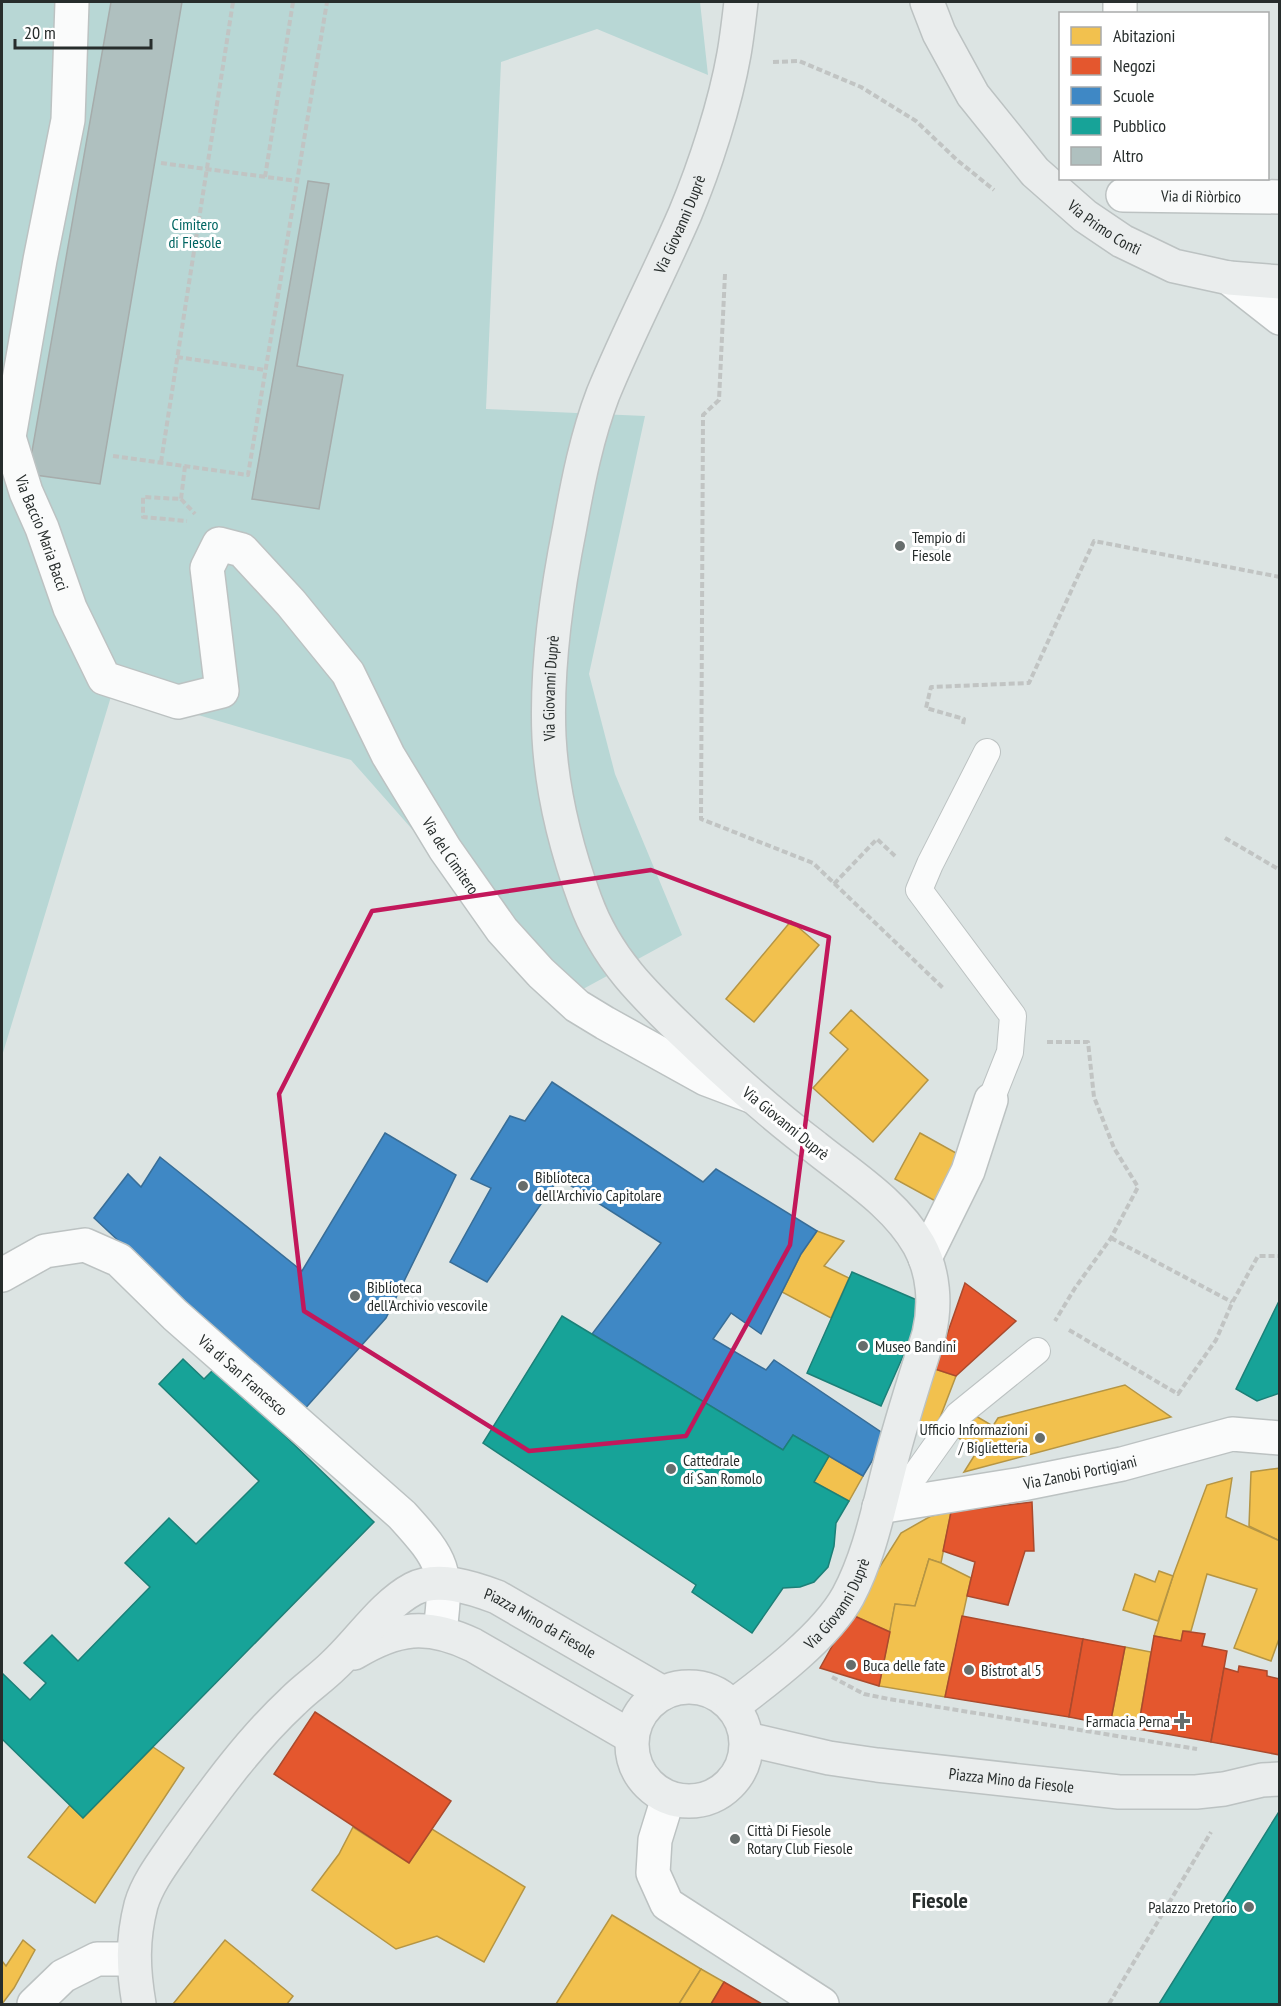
<svg xmlns="http://www.w3.org/2000/svg" width="1281" height="2006" font-family="'PT Sans Narrow',sans-serif">
<style>
.green{fill:#b8d7d5}
.homes{fill:#f2c14e;stroke:#b59544;stroke-width:1.5}
.shops{fill:#e4572e;stroke:#ab4a2d;stroke-width:1.5}
.schools{fill:#3f88c5;stroke:#386d97;stroke-width:1.5}
.public{fill:#17a398;stroke:#1c8078;stroke-width:1.5}
.building{fill:#afc0bf;stroke:#a6acab;stroke-width:1.5}
.lines{fill:none;stroke-linecap:round;stroke-linejoin:round}
.lane-casing{stroke:#bcc2c2;stroke-width:28}
.street-casing{stroke:#bcc2c2;stroke-width:36}
.secondary-casing{stroke:#bcc2c2;stroke-width:36}
.path{stroke:#c1c4c3;stroke-width:4;stroke-dasharray:6 3;stroke-linecap:butt}
.lane{stroke:#fafbfb;stroke-width:26}
.street{stroke:#fafbfb;stroke-width:33}
.secondary{stroke:#eaeded;stroke-width:33}
.marked{fill:none;stroke:#c2185b;stroke-width:4.5;stroke-linejoin:round}
.poi-dot{fill:#666d6c;stroke:#fff;stroke-width:2}
.labels{text-anchor:middle;stroke-width:6;stroke-linejoin:round;paint-order:stroke}
.street-label{font-size:16px;fill:#272d2c;stroke:#fff}
.park-label{font-size:16px;fill:#006562;stroke:#fff}
.poi-label{font-size:16px;fill:#272d2c;stroke:#fff;text-anchor:start}
.district-label{font-size:22px;font-weight:bold;fill:#272d2c;stroke:#fff}
</style>
<rect width="100%" height="100%" fill="#dce4e3"/>
<path class="green" d="M2,2H700L708,75L597,29L501,62L486,409L645,416L589,674L615,774L682,935L563,1000L351,760L113,690L2,1056Z"/>
<g class="homes">
<path d="M791,921L819,945L754,1022L726,999Z"/>
<path d="M851,1010L928,1080L873,1142L813,1088L848,1049L830,1033Z"/>
<path d="M920,1133L965,1158L939,1203L895,1179Z"/>
<path d="M817,1231L844,1241L824,1266L849,1278L831,1318L782,1292L801,1254Z"/>
<path d="M935,1369L956,1376L936,1428L916,1422Z"/>
<path d="M1125,1385L1171,1417L964,1472L998,1418Z"/>
<path d="M957,1405L993,1426L979,1450L943,1429Z"/>
<path d="M829,1456L863,1476L849,1501L814,1482Z"/>
<path d="M1280,1468V1541L1249,1526L1251,1472Z"/>
<path d="M1232,1478L1226,1517L1280,1541V1636L1271,1661L1234,1648L1257,1589L1207,1574L1191,1631H1183L1181,1641L1154,1636L1173,1576L1207,1485Z"/>
<path d="M951,1512L941,1563L929,1559L915,1606L895,1604L890,1632L850,1614L901,1533L931,1516Z"/>
<path d="M929,1559L941,1563L971,1578L945,1697L879,1686L895,1604L915,1606Z"/>
<path d="M1159,1571L1173,1576L1158,1621L1123,1610L1135,1574L1155,1582Z"/>
<path d="M1125,1647L1151,1652L1138,1729L1110,1725Z"/>
<path d="M153,1747L184,1768L95,1903L28,1857L70,1805L83,1818Z"/>
<path d="M353,1827L409,1863L432,1829L525,1887L484,1962L437,1936L396,1949L312,1890L339,1854Z"/>
<path d="M612,1915L701,1969L679,2004H556Z"/>
<path d="M23,1940L35,1950L14,1988L2,2004V1961L6,1966Z"/>
<path d="M225,1940L293,1996L287,2004H173Z"/>
<path d="M701,1969L724,1982L711,2004H679Z"/>
</g>
<g class="shops">
<path d="M965,1283L1016,1321L956,1376L935,1369Z"/>
<path d="M1032,1502L1034,1551H1025L1008,1605L967,1596L975,1562L943,1551L951,1512Z"/>
<path d="M850,1614L890,1632L879,1686L820,1668Z"/>
<path d="M962,1616L1083,1639L1069,1717L945,1697Z"/>
<path d="M1183,1631L1205,1634L1202,1646L1227,1651L1211,1742L1138,1729L1154,1636L1181,1641Z"/>
<path d="M1083,1639L1125,1647L1110,1725L1069,1717Z"/>
<path d="M1239,1666L1267,1671V1676L1280,1679V1755L1211,1742L1224,1668L1238,1672Z"/>
<path d="M315,1712L451,1801L409,1863L274,1774Z"/>
<path d="M724,1982L762,2004H711Z"/>
</g>
<g class="schools">
<path d="M552,1082L703,1182L716,1169L817,1231L801,1254L761,1334L731,1313L713,1339L766,1370L774,1360L887,1436L863,1476L793,1435L783,1450L592,1334L661,1243L559,1178L487,1282L450,1262L491,1188L471,1179L510,1116L525,1121Z"/>
<path d="M385,1133L456,1175L386,1318L302,1412L94,1218L128,1174L141,1187L160,1157L302,1271Z"/>
</g>
<g class="public">
<path d="M852,1272L926,1304L881,1406L807,1373Z"/>
<path d="M1280,1299V1393L1257,1401L1236,1389Z"/>
<path d="M562,1316L783,1450L793,1435L829,1456L814,1482L849,1501L836,1523L834,1546L828,1567L814,1582L800,1587L783,1588L752,1633L692,1592L696,1585L483,1443Z"/>
<path d="M183,1359L204,1379L215,1368L374,1522L83,1818L2,1739V1673L30,1700L46,1683L24,1663L52,1635L78,1661L150,1587L125,1563L169,1518L196,1544L259,1481L159,1384Z"/>
<path d="M1280,1810V2004H1159Z"/>
</g>
<g class="building">
<path d="M111,2H182L100,484L28,474Z"/>
<path d="M308,181L329,184L297,366L343,375L319,509L252,499Z"/>
</g>
<g class="lines">
<g class="lane-casing">
<g id="lane">
<path d="M987,752L930,864L919,890L1013,1016L1010,1052L991,1100"/>
<path d="M886,1478L903,1481L916,1474L958,1415L1037,1351"/>
</g>
</g>
<g class="street-casing">
<g id="street">
<path id="s1" d="M72,2L68,120L40,260L9,437L26,492L42,528L70,608L104,678L178,702L222,691L207,568L219,544L242,550L291,603L348,673L388,755L445,849L502,930L541,973L577,1006L605,1023L706,1079L751,1096"/>
<path d="M1120,2V14"/>
<path id="s2" d="M1123,195L1280,197"/>
<path d="M1229,278L1280,318"/>
<path d="M925,1258L968,1171L991,1100"/>
<path id="s3" d="M2,1275L45,1251L85,1245L119,1260L175,1315L402,1515C444,1561 448,1570 440,1631"/>
<path id="s4" d="M879,1507L1022,1484L1122,1464L1232,1434L1280,1438"/>
<path d="M668,1798L655,1840L653,1873L667,1904L822,2004"/>
<path d="M34,2004L63,1976L97,1959H133"/>
</g>
</g>
<g class="secondary-casing">
<g id="secondary">
<path id="s5" d="M927,2L939,33L973,95L1035,172L1085,216L1122,241L1174,266L1229,278L1280,282"/>
<path d="M354,1653C397,1627 427,1623 473,1645L632,1737"/>
<circle cx="689" cy="1744" r="57"/>
<path id="s6" d="M733,1706C769,1679 826,1636 848,1596C870,1555 879,1506 891,1461C902,1418 916,1376 929,1334C936,1305 934,1272 919,1245C896,1204 851,1176 815,1147C774,1116 737,1083 700,1048C652,1002 608,964 585,900C566,848 552,793 549,737C546,671 557,591 570,526C578,481 587,436 603,394C628,333 659,274 685,214C705,166 725,105 734,54C737,37 739,19 741,2"/>
<path id="s7" d="M747,1739L829,1758L877,1765L1119,1792H1196L1224,1789L1262,1780L1280,1779"/>
<path id="s8" d="M139,2004C133,1969 132,1940 141,1905C148,1881 166,1859 180,1838C214,1791 250,1741 293,1701C306,1688 321,1678 334,1665C359,1642 383,1605 413,1589C438,1576 473,1588 497,1597L663,1693"/>
</g>
</g>
<g class="path">
<path d="M773,62L799,61L861,87L916,121L957,160L994,190"/>
<path d="M161,163L297,181"/>
<path d="M265,177L293,2"/>
<path d="M725,274L719,400L703,415L701,819L813,863L943,988"/>
<path d="M177,357L265,370"/>
<path d="M113,456L248,475L327,2"/>
<path d="M161,462L233,2"/>
<path d="M185,466L181,499L143,497V517L187,521"/>
<path d="M181,499L195,514"/>
<path d="M963,724L964,719L926,708L931,687L1029,683L1094,541L1280,577"/>
<path d="M1225,838L1280,870"/>
<path d="M834,884L877,839L895,856"/>
<path d="M1047,1042H1088L1094,1097L1114,1148L1138,1187L1111,1238L1075,1288L1055,1321"/>
<path d="M1111,1238L1232,1302"/>
<path d="M1069,1330L1178,1394L1216,1340L1232,1303L1258,1256H1280"/>
<path d="M832,1677L864,1694L889,1699L1197,1749"/>
<path d="M1109,2004L1211,1832"/>
</g>
<use href="#lane" class="lane"/>
<use href="#street" class="street"/>
<use href="#secondary" class="secondary"/>
</g>
<path class="marked" d="M651,870L829,937L790,1245L686,1436L529,1451L304,1311L279,1094L372,911Z"/>
<g class="poi-dot">
<circle cx="900" cy="546" r="6"/>
<circle cx="523" cy="1186" r="6"/>
<circle cx="355" cy="1296" r="6"/>
<circle cx="863" cy="1346" r="6"/>
<circle cx="1040" cy="1438" r="6"/>
<circle cx="671" cy="1469" r="6"/>
<circle cx="851" cy="1665" r="6"/>
<circle cx="969" cy="1670" r="6"/>
<path d="M1179 1712h6v6h6v6h-6v6h-6v-6h-6v-6h6z"/>
<circle cx="735" cy="1839" r="6"/>
<circle cx="1249" cy="1907" r="6"/>
</g>
<g class="labels">
<g class="street-label">
<text dy="6" stroke="none"><textPath href="#s2" startOffset="78">Via di Riòrbico</textPath></text>
<text dy="6" stroke="none"><textPath href="#s6" startOffset="1714">Via Giovanni Duprè</textPath></text>
<text dy="6" stroke="none"><textPath href="#s5" startOffset="292">Via Primo Conti</textPath></text>
<text dy="6" stroke="none"><textPath href="#s1" startOffset="542">Via Baccio Maria Bacci</textPath></text>
<text dy="6" stroke="none"><textPath href="#s6" startOffset="1228">Via Giovanni Duprè</textPath></text>
<text dy="6" stroke="none"><textPath href="#s1" startOffset="1370">Via del Cimitero</textPath></text>
<text transform="translate(786 1123) rotate(39)" y="6">Via Giovanni Duprè</text>
<text dy="6" stroke="none"><textPath href="#s3" startOffset="296">Via di San Francesco</textPath></text>
<text dy="6" stroke="none"><textPath href="#s4" startOffset="204">Via Zanobi Portigiani</textPath></text>
<text dy="6" stroke="none"><textPath href="#s6" startOffset="148">Via Giovanni Duprè</textPath></text>
<text dy="6" stroke="none"><textPath href="#s8" startOffset="657">Piazza Mino da Fiesole</textPath></text>
<text dy="6" stroke="none"><textPath href="#s7" startOffset="268">Piazza Mino da Fiesole</textPath></text>
</g>
<g class="park-label">
<text x="195" y="230">Cimitero<tspan x="195" dy="18">di Fiesole</tspan></text>
</g>
<g class="poi-label">
<text x="912" y="543">Tempio di<tspan x="912" dy="18">Fiesole</tspan></text>
<text x="535" y="1183">Biblioteca<tspan x="535" dy="18">dell'Archivio Capitolare</tspan></text>
<text x="367" y="1293">Biblioteca<tspan x="367" dy="18">dell'Archivio vescovile</tspan></text>
<text x="875" y="1352">Museo Bandini</text>
<text x="1028" y="1435" text-anchor="end">Ufficio Informazioni<tspan x="1028" dy="18">/ Biglietteria</tspan></text>
<text x="683" y="1466">Cattedrale<tspan x="683" dy="18">di San Romolo</tspan></text>
<text x="863" y="1671">Buca delle fate</text>
<text x="981" y="1676">Bistrot al 5</text>
<text x="1170" y="1727" text-anchor="end">Farmacia Perna</text>
<text x="747" y="1836">Città Di Fiesole<tspan x="747" dy="18">Rotary Club Fiesole</tspan></text>
<text x="1237" y="1913" text-anchor="end">Palazzo Pretorio</text>
</g>
<g class="district-label">
<text x="940" y="1908">Fiesole</text>
</g>
</g>
<rect width="1281" height="2006" fill="none" stroke="#272d2c" stroke-width="6"/>
<rect x="1059" y="12" width="210" height="168" fill="#ffffff" stroke="#a9abab" stroke-width="1.5"/>
<rect x="1071" y="27" width="30" height="18" fill="#f2c14e" stroke="#a9abab" stroke-width="1.5"/>
<text x="1113" y="42" font-size="18" fill="#272d2c">Abitazioni</text>
<rect x="1071" y="57" width="30" height="18" fill="#e4572e" stroke="#a9abab" stroke-width="1.5"/>
<text x="1113" y="72" font-size="18" fill="#272d2c">Negozi</text>
<rect x="1071" y="87" width="30" height="18" fill="#3f88c5" stroke="#a9abab" stroke-width="1.5"/>
<text x="1113" y="102" font-size="18" fill="#272d2c">Scuole</text>
<rect x="1071" y="117" width="30" height="18" fill="#17a398" stroke="#a9abab" stroke-width="1.5"/>
<text x="1113" y="132" font-size="18" fill="#272d2c">Pubblico</text>
<rect x="1071" y="147" width="30" height="18" fill="#afc0bf" stroke="#a9abab" stroke-width="1.5"/>
<text x="1113" y="162" font-size="18" fill="#272d2c">Altro</text>
<path d="M15 39v9h136v-9" fill="none" stroke="#272d2c" stroke-width="3"/>
<text x="24" y="39" font-size="18" fill="#272d2c" stroke="#ffffff" stroke-width="4.5" paint-order="stroke">20 m</text>
</svg>
